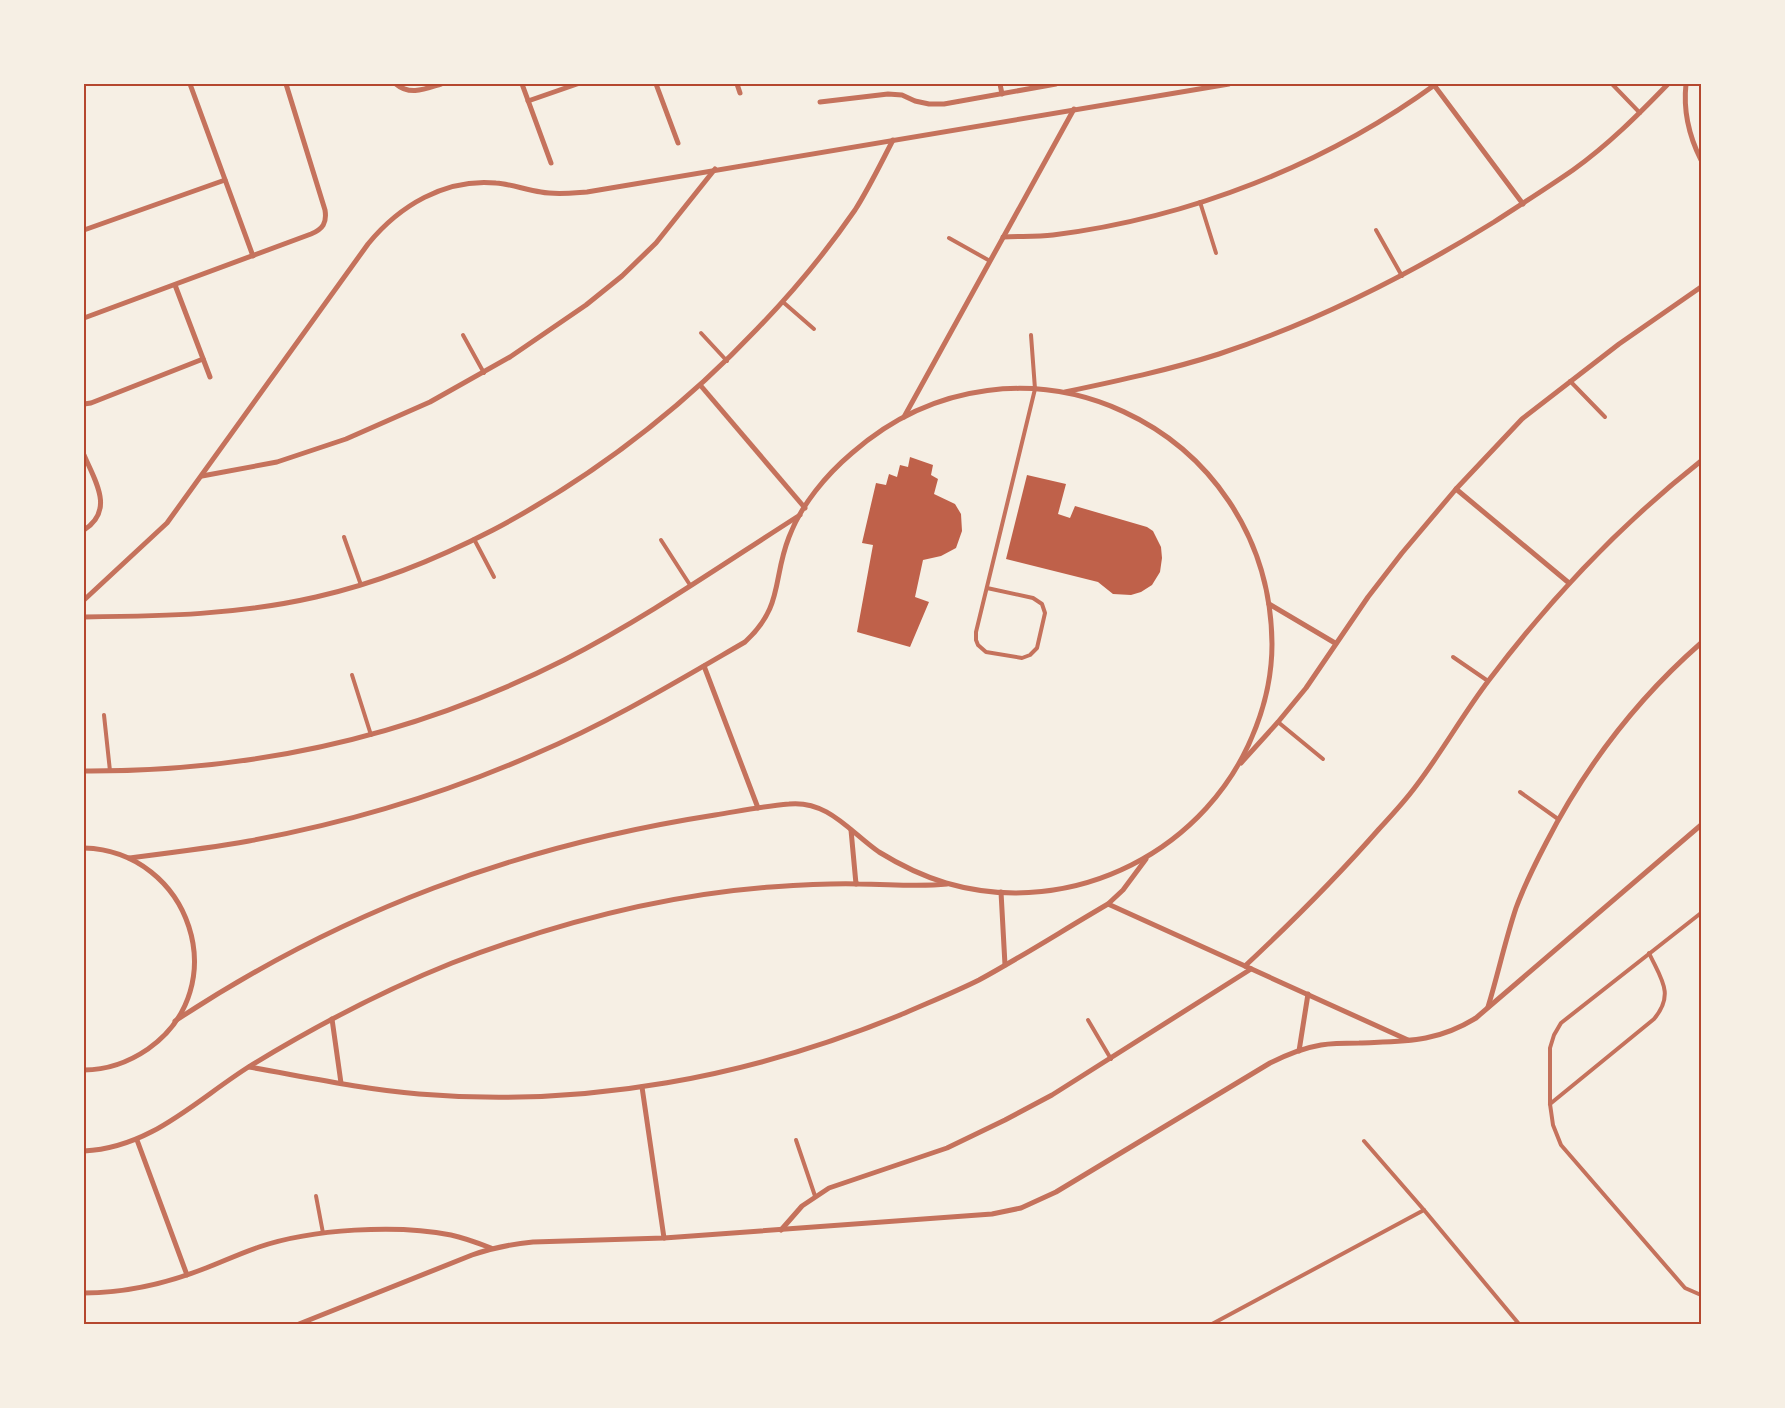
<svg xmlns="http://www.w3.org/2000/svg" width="1785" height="1408" font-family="Barlow,sans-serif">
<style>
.building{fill:#bf614a}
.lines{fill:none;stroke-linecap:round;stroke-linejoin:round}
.service{stroke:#c5725c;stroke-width:4}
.minor{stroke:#c5725c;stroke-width:5}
.neatline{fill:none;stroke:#b5482f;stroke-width:2}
</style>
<rect width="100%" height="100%" fill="#f6efe4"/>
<g class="building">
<path d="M910,457L933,465L931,475L938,479L934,494L955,504L961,514L962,531L956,548L941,556L923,560L915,597L929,602L910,647L857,632L873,545L862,543L876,483L886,485L889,474L897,477L900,465L908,467Z"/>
<path d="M1027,475L1066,484L1058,514L1070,518L1075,506L1147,527L1153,531L1161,547L1162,558L1160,572L1152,585L1141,592L1131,595L1113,594L1098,582L1006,559Z"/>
</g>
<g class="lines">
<g class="service">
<path d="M1612,84L1640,113"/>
<path d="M1200,202L1216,253"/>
<path d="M1376,230L1402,276"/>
<path d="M949,238L990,261"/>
<path d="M783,302L814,329"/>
<path d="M701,333L727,361"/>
<path d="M463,335L484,373"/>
<path d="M1570,381L1605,417"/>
<path d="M344,537L361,585"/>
<path d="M474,539L494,577"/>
<path d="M661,540L690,585"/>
<path d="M987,588L1033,598L1042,604L1045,613L1037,648L1030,655L1022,658L986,652L978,645L976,640V632L1035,389L1031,335"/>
<path d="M1453,657L1488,681"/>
<path d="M352,675L371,735"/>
<path d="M104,715L110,771"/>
<path d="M1278,722L1323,759"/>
<path d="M1520,792L1558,819"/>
<path d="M1701,913L1561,1023L1554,1035L1550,1048V1104L1553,1125L1561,1145L1685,1288L1701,1295"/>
<path d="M1088,1020L1111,1059"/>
<path d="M1550,1104L1654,1019C1675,994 1661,979 1649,953"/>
<path d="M796,1140L815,1196"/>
<path d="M1364,1141L1424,1210L1519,1324"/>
<path d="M316,1196L323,1233"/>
<path d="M1212,1324L1424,1210"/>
</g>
<g class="minor">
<path d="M190,84L253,256"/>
<path d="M396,84C410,96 425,89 441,84"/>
<path d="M522,84L551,163"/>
<path d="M656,84L678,143"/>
<path d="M737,84L740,93"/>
<path d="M1000,84L1002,94"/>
<path d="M1686,84C1683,111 1689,136 1701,160"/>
<path d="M1434,85L1523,204"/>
<path d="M528,101L577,84"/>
<path d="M820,102L888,94L902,95L915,101L929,104H944L1056,84"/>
<path d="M84,230L225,180"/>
<path d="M1003,237C1020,236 1036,237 1053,235C1189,218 1325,165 1436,84"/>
<path d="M175,285L210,377"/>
<path d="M84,318L311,234C323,229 327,223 325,210L286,84"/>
<path d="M701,386L805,508"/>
<path d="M1065,392C1117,381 1169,370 1219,354C1316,322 1407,276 1494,222C1520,205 1547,188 1573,170C1608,145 1638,115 1668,84"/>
<path d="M84,404L91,403L203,359"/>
<path d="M904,417L1074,109"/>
<path d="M84,455C95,481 115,510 84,530"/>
<path d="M202,476L277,462L346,439L430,402L510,357L586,305L622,276L656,243L715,169"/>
<path d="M1456,489L1569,583"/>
<path d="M84,600L167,523L368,244C399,206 445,178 496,183C511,184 526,190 541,192C556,195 572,193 587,192L1229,84"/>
<path d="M1269,604L1335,643"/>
<path d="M84,617C165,616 237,615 316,597C378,583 437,559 493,530C593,477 679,411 757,329C793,292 826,252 855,210C869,188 881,163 893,140"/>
<path d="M704,666L758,808"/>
<path d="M1241,763L1278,722L1306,688L1368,597L1402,553L1456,489L1522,419L1619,344L1701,287"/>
<path d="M84,771C253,772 414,736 564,660C646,618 723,564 800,515"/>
<path d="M851,830L856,884"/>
<path d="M84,848C190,851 236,987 148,1049C129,1062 107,1070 84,1070"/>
<path d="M129,858C169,853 210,848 249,841C347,823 444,794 535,754C608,723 676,682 745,642C784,606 772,580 789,537C801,505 826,475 852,453C1018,307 1270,425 1272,644C1272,672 1266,701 1256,727C1210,850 1073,920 946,883C923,876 900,865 879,852C850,832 828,800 789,804C764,806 740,811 715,815C517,846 343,910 175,1021"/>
<path d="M1001,892L1005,965"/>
<path d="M1108,904L1408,1040"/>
<path d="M1245,966C1292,922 1337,877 1379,829C1392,815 1405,801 1416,786C1442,752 1463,714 1489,680C1551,598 1621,524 1701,461"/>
<path d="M1488,1007C1498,974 1505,941 1516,908C1524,886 1535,864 1546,843C1585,767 1637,699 1701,643"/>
<path d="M332,1019L341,1083"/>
<path d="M1299,1051L1308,994"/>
<path d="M249,1067C306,1077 362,1089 419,1094C586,1108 751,1077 905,1013C930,1002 955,992 979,980C1023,956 1065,929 1108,904L1123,890L1146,859"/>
<path d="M642,1087L664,1238"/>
<path d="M137,1140L187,1275"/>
<path d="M84,1151C151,1148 196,1100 250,1066C314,1027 382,991 452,963C554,924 662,895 771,887C800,885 830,883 859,884C888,884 918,887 947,884"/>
<path d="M781,1230L802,1206L829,1188L947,1148L1005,1120L1052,1095L1251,969"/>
<path d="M84,1293C125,1293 168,1283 206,1268C224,1261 241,1253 259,1247C312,1229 397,1224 451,1235C465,1238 478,1243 491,1248"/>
<path d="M299,1324L472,1255C492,1248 512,1244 533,1242L664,1238L992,1214L1021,1208L1056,1192L1270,1063C1286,1055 1303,1048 1321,1045C1333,1043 1346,1043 1359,1043C1405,1041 1435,1043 1476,1018L1701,825"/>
</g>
</g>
<rect width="1785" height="1408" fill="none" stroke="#f6efe4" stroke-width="170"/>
<rect x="85" y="85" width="1615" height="1238" class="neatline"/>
</svg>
